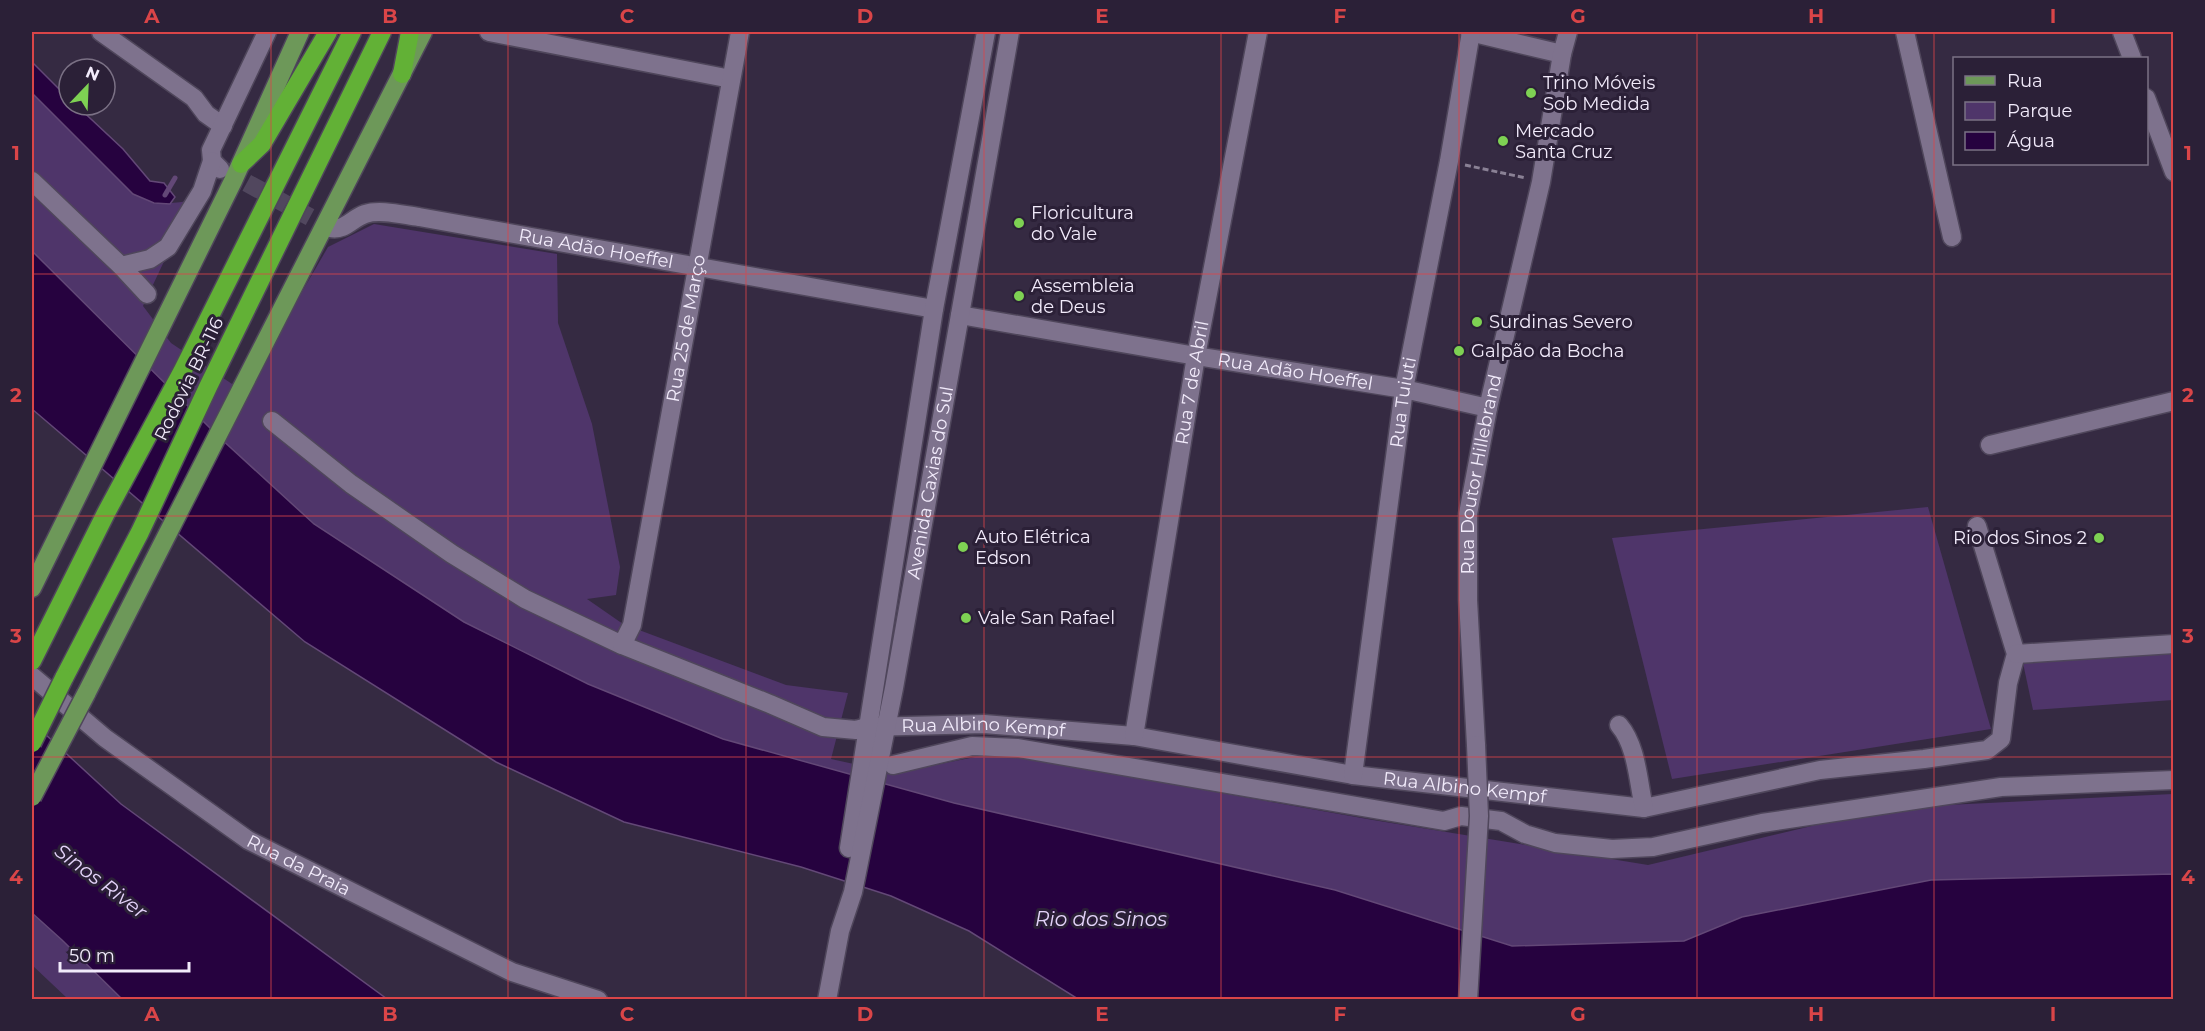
<svg xmlns="http://www.w3.org/2000/svg" width="2205" height="1031" font-family="Montserrat,sans-serif">
<style>
.green{fill:#4f356a}
.water{fill:#26023f;stroke:#634877;stroke-width:1.5}
.lines{fill:none;stroke-linecap:round;stroke-linejoin:round}
.stream{stroke:#634877;stroke-width:5}
.minor-tunnel{stroke:#51475e;stroke-width:18;stroke-dasharray:18 9;stroke-linecap:butt}
.minor-casing{stroke:#4f465b;stroke-width:21}
.major-casing{stroke:#4f465b;stroke-width:21}
.highway-casing{stroke:#4f465b;stroke-width:21}
.path{stroke:#8a8195;stroke-width:3;stroke-dasharray:6 3;stroke-linecap:butt}
.minor{stroke:#7e728d;stroke-width:18}
.major{stroke:#6d9859;stroke-width:18}
.highway{stroke:#62b136;stroke-width:18}
.minor-bridge-casing{stroke:#4f465b;stroke-width:21;stroke-linecap:butt}
.major-bridge-casing{stroke:#4f465b;stroke-width:21;stroke-linecap:butt}
.highway-bridge-casing{stroke:#4f465b;stroke-width:21;stroke-linecap:butt}
.minor-bridge{stroke:#7e728d;stroke-width:18}
.major-bridge{stroke:#6d9859;stroke-width:18}
.highway-bridge{stroke:#62b136;stroke-width:18}
.grid{fill:none;stroke:#da4548;stroke-width:1.5;stroke-opacity:0.55}
.poi-dot{fill:#7ed153;stroke:#2b2037;stroke-width:2}
.labels{text-anchor:middle;stroke-width:6;stroke-linejoin:round;paint-order:stroke}
.poi-label{font-size:18px;fill:#f2ebfb;stroke:#2b2037;text-anchor:start}
.street-label{font-size:18px;fill:#f2ebfb;stroke:#2b2037}
.water-label{font-size:20px;font-style:italic;fill:#e4d3fa;stroke:#2b2037}
.neatline{fill:none;stroke:#da4548;stroke-width:2}
.grid-label{font-size:20px;text-anchor:middle;font-weight:bold;fill:#da4548}
</style>
<rect width="100%" height="100%" fill="#352a42"/>
<g class="green">
<path d="M32,93L133,194C157,204 167,205 193,200L143,306L171,343L244,392L328,247L374,224L557,254L558,323L592,424L620,567L616,595L587,599L623,624L786,685L848,693L831,759L895,773L995,753L1373,820L1648,865L1820,824L1947,805L2173,794V874L1931,880L1742,917L1684,941L1512,946L1335,890L954,803L723,739L588,684L464,622L314,524L219,437L32,251Z"/>
<path d="M1928,507L1991,729L1672,779L1612,538Z"/>
<path d="M2173,653V700L2033,710L2023,663Z"/>
<path d="M32,913L62,940L122,999H68L32,965Z"/>
</g>
<g class="water">
<path d="M32,62L69,99V105H76L123,149L150,181L164,183L175,197L170,204L154,203L133,194L32,93Z"/>
<path d="M32,251L219,437L314,524L464,622L588,684L723,739L954,803L1335,890L1512,946L1684,941L1742,917L1931,880L2173,874V999H1078L969,931L891,896L801,867L624,822L496,762L305,642L32,409Z"/>
<path d="M32,722L121,804L387,999H122L62,940L32,913Z"/>
</g>
<g class="lines">
<path class="stream" d="M165,195L175,178"/>
<path class="minor-tunnel" d="M223,170L330,228"/>
<g class="minor-casing">
<g id="minor">
<path d="M101,32L194,98L206,114L223,126"/>
<path d="M489,32L731,79"/>
<path d="M1470,32L1562,54"/>
<path d="M1905,32L1952,237"/>
<path d="M2122,32L2132,58"/>
<path d="M2146,98L2174,172"/>
<path d="M220,169L212,161L211,150L267,32"/>
<path d="M32,181L121,266L147,294"/>
<path id="s1" d="M330,228C345,231 351,219 365,214C380,209 403,215 419,217L934,309"/>
<path d="M121,266L150,259L168,247L202,191L212,161"/>
<path id="s2" d="M960,315L1196,356L1404,389L1488,408"/>
<path id="s3" d="M272,421L351,484L452,554L525,599L622,645L770,704L823,727L856,730L867,727L984,724L1134,736L1353,775L1644,808L1820,770L1924,759L1987,750L2001,739L2008,683L2016,654L1977,526"/>
<path d="M1990,445L2174,401"/>
<path id="s4" d="M622,645L632,625L740,32"/>
<path d="M2016,654L2174,644"/>
<path id="s5" d="M32,676L105,738L248,840L512,972L598,1000"/>
<path d="M1619,725C1637,746 1638,781 1644,808"/>
<path id="s6" d="M1134,736L1196,356L1258,32"/>
<path id="s7" d="M1476,745L1468,600V514L1488,408L1541,182L1562,54L1568,32"/>
<path d="M893,765L972,746L1018,748L1444,821L1461,816L1501,821L1525,834L1555,843L1612,849L1653,847L1762,823L2001,787L2174,780"/>
<path id="s8" d="M1353,775L1404,389L1449,161L1471,32"/>
<path d="M849,848L934,309L986,32"/>
<path id="s9" d="M827,1000L840,931L853,892L894,688L1010,32"/>
</g>
</g>
<g class="major-casing">
<g id="major">
<path d="M32,588L233,181L300,32"/>
<path d="M86,694L423,32"/>
</g>
</g>
<g class="highway-casing">
<g id="highway">
<path d="M402,74L410,32"/>
<path d="M241,164L262,144L328,32"/>
<path d="M32,661L106,513L183,370L352,32"/>
<path d="M64,678L140,532L208,387L382,32"/>
</g>
</g>
<path class="path" d="M1465,165L1526,178"/>
<use href="#minor" class="minor"/>
<use href="#major" class="major"/>
<use href="#highway" class="highway"/>
<g class="minor-bridge-casing">
<path id="minor-bridge" d="M1468,1000L1479,816L1476,745"/>
</g>
<g class="major-bridge-casing">
<path id="major-bridge" d="M32,797L86,694"/>
</g>
<g class="highway-bridge-casing">
<path id="highway-bridge" d="M32,743L64,678"/>
</g>
<use href="#minor-bridge" class="minor-bridge"/>
<use href="#major-bridge" class="major-bridge"/>
<use href="#highway-bridge" class="highway-bridge"/>
</g>
<path class="grid" d="M271,32V1000M508,32V1000M746,32V1000M984,32V1000M1221,32V1000M1459,32V1000M1697,32V1000M1934,32V1000M32,274H2174M32,516H2174M32,757H2174"/>
<g class="poi-dot">
<circle cx="1531" cy="93" r="6"/>
<circle cx="1503" cy="141" r="6"/>
<circle cx="1019" cy="223" r="6"/>
<circle cx="1019" cy="296" r="6"/>
<circle cx="1477" cy="322" r="6"/>
<circle cx="1459" cy="351" r="6"/>
<circle cx="2099" cy="538" r="6"/>
<circle cx="963" cy="547" r="6"/>
<circle cx="966" cy="618" r="6"/>
</g>
<g class="labels">
<g class="poi-label">
<text x="1543" y="89">Trino Móveis<tspan x="1543" dy="21">Sob Medida</tspan></text>
<text x="1515" y="137">Mercado<tspan x="1515" dy="21">Santa Cruz</tspan></text>
<text x="1031" y="219">Floricultura<tspan x="1031" dy="21">do Vale</tspan></text>
<text x="1031" y="292">Assembleia<tspan x="1031" dy="21">de Deus</tspan></text>
<text x="1489" y="328">Surdinas Severo</text>
<text x="1471" y="357">Galpão da Bocha</text>
<text x="975" y="543">Auto Elétrica<tspan x="975" dy="21">Edson</tspan></text>
<text x="2087" y="544" text-anchor="end">Rio dos Sinos 2</text>
<text x="978" y="624">Vale San Rafael</text>
</g>
<g class="street-label">
<text dy="6" stroke="none"><textPath href="#s1" startOffset="273">Rua Adão Hoeffel</textPath></text>
<text dy="6" stroke="none"><textPath href="#s4" startOffset="324">Rua 25 de Março</textPath></text>
<text dy="6" stroke="none"><textPath href="#s2" startOffset="340">Rua Adão Hoeffel</textPath></text>
<text transform="translate(189 379) rotate(-64)" y="6">Rodovia BR-116</text>
<text dy="6" stroke="none"><textPath href="#s6" startOffset="358">Rua 7 de Abril</textPath></text>
<text dy="6" stroke="none"><textPath href="#s8" startOffset="376">Rua Tuiuti</textPath></text>
<text dy="6" stroke="none"><textPath href="#s7" startOffset="272">Rua Doutor Hillebrand</textPath></text>
<text dy="6" stroke="none"><textPath href="#s9" startOffset="528">Avenida Caxias do Sul</textPath></text>
<text dy="6" stroke="none"><textPath href="#s3" startOffset="795">Rua Albino Kempf</textPath></text>
<text dy="6" stroke="none"><textPath href="#s3" startOffset="1281">Rua Albino Kempf</textPath></text>
<text dy="6" stroke="none"><textPath href="#s5" startOffset="328">Rua da Praia</textPath></text>
</g>
<g class="water-label">
<text transform="translate(101 881) rotate(37)" y="7">Sinos River</text>
<text x="1101" y="926">Rio dos Sinos</text>
</g>
</g>
<rect width="2205" height="1031" fill="none" stroke="#2b2037" stroke-width="66"/>
<rect x="1953" y="57" width="195" height="108" fill="#2b2037" stroke="#7b7185" stroke-width="1.5"/>
<rect x="1965" y="76" width="30" height="9" fill="#6d9859" stroke="#7b7185" stroke-width="1.5"/>
<text x="2007" y="87" font-size="18" fill="#f2ebfb">Rua</text>
<rect x="1965" y="102" width="30" height="18" fill="#4f356a" stroke="#7b7185" stroke-width="1.5"/>
<text x="2007" y="117" font-size="18" fill="#f2ebfb">Parque</text>
<rect x="1965" y="132" width="30" height="18" fill="#26023f" stroke="#7b7185" stroke-width="1.5"/>
<text x="2007" y="147" font-size="18" fill="#f2ebfb">Água</text>
<g transform="translate(87 87) rotate(23)"><circle r="28" fill="#2b2037" stroke="#7b7185" stroke-width="1.5"/>
<path d="M0-4.5L10 22L0 15L-10 22Z" fill="#7ed153"/>
<text y="-9" font-size="16" font-weight="bold" text-anchor="middle" fill="#f2ebfb">N</text>
</g>
<path d="M60 962v9h129v-9" fill="none" stroke="#f2ebfb" stroke-width="3"/>
<text x="69" y="962" font-size="18" fill="#f2ebfb" stroke="#2b2037" stroke-width="4.5" paint-order="stroke">50 m</text>
<rect x="33" y="33" width="2139" height="965" class="neatline"/>
<g class="grid-label">
<text x="152" y="23">A</text>
<text x="390" y="23">B</text>
<text x="627" y="23">C</text>
<text x="865" y="23">D</text>
<text x="1102" y="23">E</text>
<text x="1340" y="23">F</text>
<text x="1578" y="23">G</text>
<text x="1816" y="23">H</text>
<text x="2053" y="23">I</text>
<text x="16" y="160">1</text>
<text x="2188" y="160">1</text>
<text x="16" y="402">2</text>
<text x="2188" y="402">2</text>
<text x="16" y="643">3</text>
<text x="2188" y="643">3</text>
<text x="16" y="884">4</text>
<text x="2188" y="884">4</text>
<text x="152" y="1021">A</text>
<text x="390" y="1021">B</text>
<text x="627" y="1021">C</text>
<text x="865" y="1021">D</text>
<text x="1102" y="1021">E</text>
<text x="1340" y="1021">F</text>
<text x="1578" y="1021">G</text>
<text x="1816" y="1021">H</text>
<text x="2053" y="1021">I</text>
</g>
</svg>
